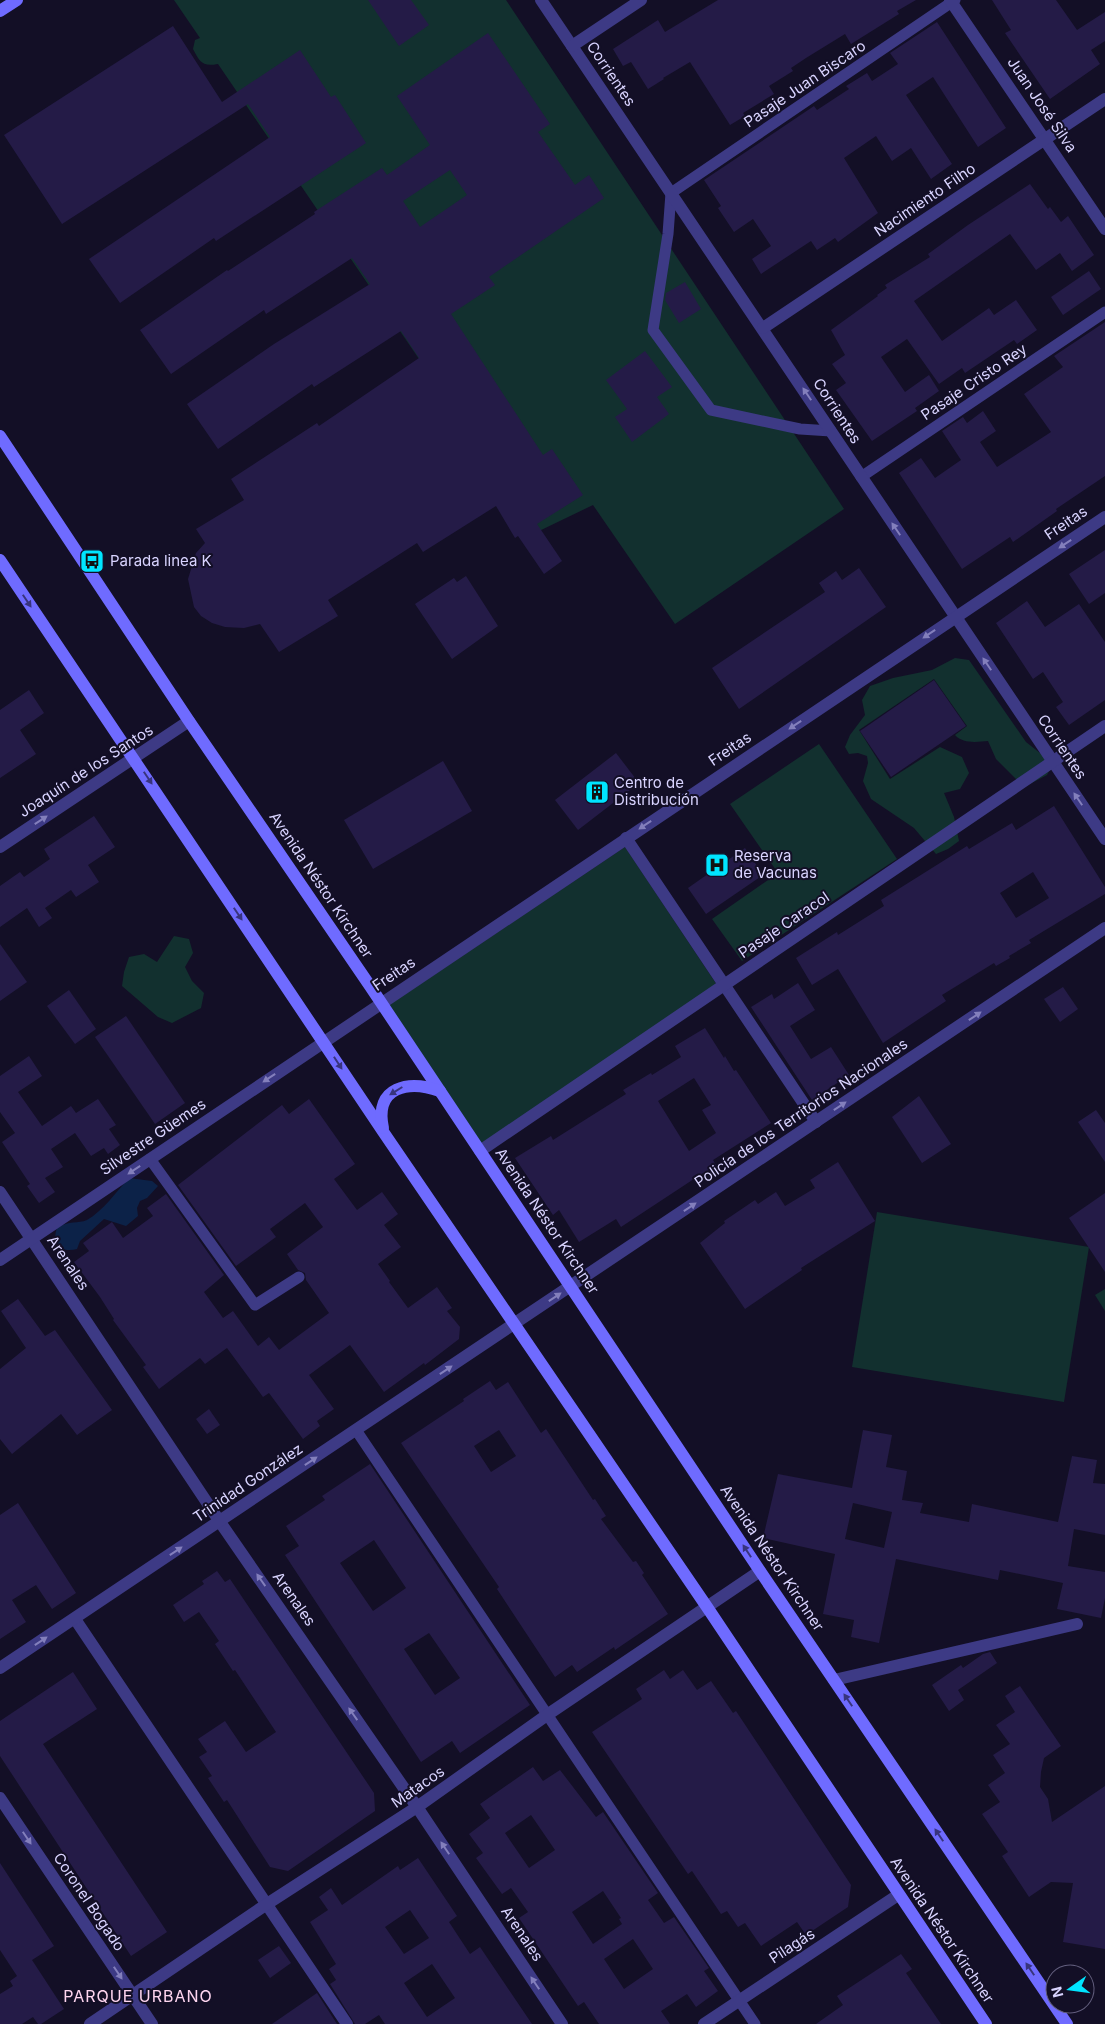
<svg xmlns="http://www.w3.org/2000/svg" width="1105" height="2024" font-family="Inter,sans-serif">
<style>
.green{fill:#12302f}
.water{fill:#0c2248}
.building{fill:#241b47;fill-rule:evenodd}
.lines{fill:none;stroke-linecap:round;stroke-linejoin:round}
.lane{stroke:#3d3a85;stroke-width:11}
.street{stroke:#3d3a85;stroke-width:12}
.secondary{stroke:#6f6bff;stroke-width:12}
.oneway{fill:#837fbc}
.oneway2{fill:#38347d}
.labels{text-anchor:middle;stroke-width:4;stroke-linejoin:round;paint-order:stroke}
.street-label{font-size:15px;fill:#d9d4ff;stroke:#130f26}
.poi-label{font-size:15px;fill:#d9d4ff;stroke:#130f26;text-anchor:start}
.neighbourhood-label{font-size:16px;letter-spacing:1px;fill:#ffd6f0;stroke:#130f26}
</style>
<rect width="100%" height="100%" fill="#130f26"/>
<g class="green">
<path d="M174,0H506L844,509L675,624L593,505L537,532L218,64C202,67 200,62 193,49L195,40L200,38Z"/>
<path d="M955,658L969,660L1026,742L1045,757L1051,767L1047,775L1030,784L1017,780L996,759L988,741C977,742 963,744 955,735L967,726L934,679L859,730L890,779L940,747L962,757L969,773L960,789L944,793L954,817L959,841L948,849L936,854L914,828L871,799L863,781L868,763L867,756L858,753L849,754L845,747L850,735L865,715L862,700L870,686L893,678L932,670Z"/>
<path d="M819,744L897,859L742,961L712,919L778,873L730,804Z"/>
<path d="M625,847L717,985L481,1144L389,1005Z"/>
<path d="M174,936L189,939L193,953L185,967L192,981L204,993L201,1008L172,1023L158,1017L122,986L124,972L129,957L144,954L157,962Z"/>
<path d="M877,1212L1089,1247L1064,1402L852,1367Z"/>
<path d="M1105,1289V1311L1095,1295Z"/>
</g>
<path class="water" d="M129,1178L152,1181L158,1186L147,1198L140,1201L137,1208L138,1216L126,1226L104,1219L80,1241L77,1249C62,1253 51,1245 57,1228C69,1220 78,1224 87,1220C103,1211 116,1192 129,1178Z"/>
<g class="building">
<path d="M368,0H411L429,25L399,46Z"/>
<path d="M718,0H916L897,11L899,14L851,44L845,34L806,58L791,68L793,71L769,86L774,94L743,113L745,116L730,125L690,62L663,78L664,79L648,89L631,62L623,66L613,49L658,20L665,32Z"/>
<path d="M992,0H1056L1077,30L1105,12V41L1091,50L1100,64L1050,99L1005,33L1011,30Z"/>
<path d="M937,22L1006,128L978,147L933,77L906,95L952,164L931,179L911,148L892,161L876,136L844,158L878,213L838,242L835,238L817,250L811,241L761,274L752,259L771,246L753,219L734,232L718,208L721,206L704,180L814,106L817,110L849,89L846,86L867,73L872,81L898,64L890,53Z"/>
<path d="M173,26L222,102L300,50L331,97L335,95L366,143L216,241L214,238L120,303L89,259L270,137L248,104L62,224L4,135Z"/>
<path d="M488,33L550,124L538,132L575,185L589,175L604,198L489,277L495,285L451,314L543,455L552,449L583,495L537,524L562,561L544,574L518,536L515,538L496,506L423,552L417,543L328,600L338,616L279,652L260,624L244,628L225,627L212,623L201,616L194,607L188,579L196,553L205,543L196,529L244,500L231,479L317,423L319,426L419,358L401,331L314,387L312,384L218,449L187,404L274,344L370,284L352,258L266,314L264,310L171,374L140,330L227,270L228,271L315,214L314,212L382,168L387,175L430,145L397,96ZM450,170L467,195L420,227L403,201Z"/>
<path d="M1030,184L1048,209L1050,207L1061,222L1068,216L1094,255L1072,271L1060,253L1036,270L1010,234L914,301L942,341L989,308L994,315L1016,300L1037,330L1017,344L1014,340L965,373L962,368L939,384L907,339L881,357L905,392L929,375L939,391L915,408L917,411L872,441L836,390L846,383L832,364L845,355L831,330L878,296L877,295L887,288L885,285L930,257L928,254L968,225Z"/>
<path d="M1089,271L1101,289L1063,315L1051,297Z"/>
<path d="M685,282L701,309L679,323L665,300L666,293Z"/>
<path d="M1105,322V476L1056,509L1057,511L1013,542L1010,537L962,569L899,473L921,458L935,478L961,460L942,431L963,417L967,423L983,411L996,431L980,442L997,467L1051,432L1024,394L1063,367L1054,356Z"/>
<path d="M645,351L672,387L657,397L669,414L632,442L615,417L627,409L606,380Z"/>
<path d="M1105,550V593L1089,604L1069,574Z"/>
<path d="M859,568L886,607L739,709L712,668L825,592L819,583L836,571L842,580Z"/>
<path d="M466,576L498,626L452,659L415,604L454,578L457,582Z"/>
<path d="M1027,601L1045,627L1079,604L1105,642V700L1069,725L1056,707L1063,702L1043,672L1033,679L996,623Z"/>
<path d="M934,680L966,726L891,777L860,731Z"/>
<path d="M29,690L44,713L20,730L36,754L0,778V710Z"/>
<path d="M616,753L639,783L578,830L555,800Z"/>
<path d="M443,761L472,811L373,869L344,820Z"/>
<path d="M1054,806L1105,887V894L1029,940L1031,943L1009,956L1010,958L996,966L994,963L942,995L946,1001L883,1043L838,969L812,985L796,958L837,932L838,935L884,906L881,900L967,846L969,849L1012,823L1016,830ZM1033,872L1049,898L1016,918L1000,893Z"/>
<path d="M94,816L115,847L88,865L99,882L76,897L71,890L45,908L52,918L39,927L27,908L0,927V886L20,872L24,877L50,859L44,849Z"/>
<path d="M745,848L763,875L706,914L688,888Z"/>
<path d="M0,944L27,982L0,1001Z"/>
<path d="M798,983L815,1010L790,1026L811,1059L831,1047L849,1075L812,1100L751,1007L772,994L774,999Z"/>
<path d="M1063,987L1078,1009L1060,1022L1044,999Z"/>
<path d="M69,990L96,1029L75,1044L47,1006Z"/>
<path d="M126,1016L185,1103L155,1124L95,1037Z"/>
<path d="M705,1028L724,1058L725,1056L734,1071L736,1070L771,1123L713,1160L717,1167L705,1176L703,1173L621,1227L616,1219L579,1242L559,1210L553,1215L515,1158L551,1136L553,1140L626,1094L623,1090L651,1073L652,1075L681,1057L675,1046ZM694,1078L711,1105L702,1110L716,1133L689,1151L658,1101Z"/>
<path d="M29,1056L42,1076L18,1092L42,1126L71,1106L76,1113L98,1099L116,1125L109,1129L120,1145L108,1154L104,1148L91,1156L75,1133L51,1149L63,1167L45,1178L55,1192L39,1203L27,1186L30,1184L2,1142L15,1133L0,1112V1076Z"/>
<path d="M919,1096L951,1144L922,1163L892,1117Z"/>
<path d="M309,1099L355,1164L334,1179L357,1210L382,1192L398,1214L384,1225L401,1247L378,1264L390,1281L389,1282L408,1308L437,1287L452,1308L447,1311L460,1327L459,1339L425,1365L424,1363L384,1392L350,1345L309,1375L334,1409L317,1421L320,1426L303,1439L269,1393L263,1397L227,1348L205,1364L200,1358L159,1389L143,1367L146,1365L113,1320L114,1319L100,1297L74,1262L89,1251L83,1243L112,1222L123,1238L153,1216L147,1208L166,1194L224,1275L204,1292L223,1318L233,1311L258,1346L269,1337L279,1350L329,1313L306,1280L305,1273L298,1270L287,1254L323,1227L305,1203L270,1229L276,1237L236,1266L178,1185L282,1105L289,1114Z"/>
<path d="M1096,1110L1105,1123V1162L1078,1122Z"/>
<path d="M838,1162L875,1221L801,1268L802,1270L745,1309L700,1243L725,1223L724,1221L755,1200L758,1204L776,1192L785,1206L815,1188L810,1180Z"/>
<path d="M1105,1193V1272L1069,1218Z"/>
<path d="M18,1299L45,1336L55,1330L112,1410L77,1435L61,1414L12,1454L0,1439V1369L26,1348L1,1311Z"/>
<path d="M490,1381L496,1390L508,1382L541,1433L546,1429L593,1500L595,1499L606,1516L601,1519L633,1562L636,1561L644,1573L642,1575L668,1614L615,1650L614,1647L577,1672L572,1665L555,1677L497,1589L499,1587L401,1443L464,1401L463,1399ZM499,1430L516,1456L491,1472L474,1446Z"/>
<path d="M209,1409L220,1425L207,1434L196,1419Z"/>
<path d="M863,1430L892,1435L886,1467L907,1471L902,1500L923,1503L920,1513L969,1522L972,1504L1058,1522L1072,1456L1097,1460L1093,1483L1105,1484V1535L1074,1529L1068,1566L1105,1572V1598L1101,1618L1057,1609L1063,1583L1000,1570L998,1580L896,1559L879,1643L851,1637L854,1620L823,1614L835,1554L763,1538L778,1474L852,1488ZM853,1503L892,1512L884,1548L845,1539Z"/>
<path d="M370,1464L530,1705L460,1753L452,1741L421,1762L285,1555L299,1546L286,1526L325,1500L322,1496ZM374,1540L406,1588L373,1611L340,1563ZM429,1633L460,1678L435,1695L404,1649Z"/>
<path d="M18,1503L76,1593L52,1609L36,1585L12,1600L26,1622L0,1639V1515Z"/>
<path d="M217,1571L225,1582L230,1579L374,1793L375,1811L288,1871L270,1867L227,1800L224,1802L208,1778L212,1776L199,1757L207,1752L198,1739L225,1721L246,1752L276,1732L235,1670L233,1671L215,1644L219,1641L199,1612L184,1622L173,1605L204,1584L202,1581Z"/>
<path d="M990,1652L997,1663L958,1690L964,1700L949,1711L932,1685L961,1665L963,1668L983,1654Z"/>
<path d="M664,1670L670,1679L683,1670L697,1690L711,1681L733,1713L736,1711L851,1885L848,1907L806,1935L797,1922L761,1946L745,1923L738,1927L727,1911L721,1914L692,1871L688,1874L592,1732L642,1699L636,1689Z"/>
<path d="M73,1672L97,1709L43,1744L167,1932L131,1956L0,1756V1721Z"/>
<path d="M1020,1686L1061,1746L1044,1758L1041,1772L1040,1787L1048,1799L1052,1822L1105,1786V1949L1063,1942L1073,1883L1051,1882L1029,1897L1002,1856L1008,1852L982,1814L1000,1802L988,1785L1005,1773L993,1755L1010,1744L996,1725L1015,1712L1005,1696Z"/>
<path d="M533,1767L543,1781L560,1770L596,1817L603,1812L658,1893L648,1900L664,1923L674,1917L709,1968L704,1971L718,1991L696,2007L687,1994L661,2011L670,2024H599L584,2002L578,2006L519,1918L528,1912L511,1888L502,1894L476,1858L483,1853L469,1834L490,1818L480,1804ZM531,1815L555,1850L529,1868L505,1833ZM603,1891L621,1918L619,1919L622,1924L593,1944L572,1912ZM633,1939L653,1969L624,1989L604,1959Z"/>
<path d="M418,1858L457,1916L449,1922L470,1954L480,1947L532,2024H385L379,2015L365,2024H355L330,1984L336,1980L329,1969L336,1964L310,1922L328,1910L319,1897L331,1888L342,1905L398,1866L400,1870ZM410,1910L429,1938L404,1954L385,1927ZM432,1964L455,1998L427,2017L404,1983Z"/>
<path d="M0,1863L54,1946L32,1960L64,2009L41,2024H38L33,2017L22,2024H0V1994L13,1986L10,1981L17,1976L0,1950Z"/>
<path d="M279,1946L291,1963L270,1978L258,1960Z"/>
<path d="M901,1954L912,1969L906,1973L941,2024H816L843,2005L837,1996Z"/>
<path d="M317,1993L337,2024H272Z"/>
</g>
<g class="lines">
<g class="lane">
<path d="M831,431L800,429L711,410L653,330L668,234L671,193L955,0"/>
<path d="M861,477L1105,312"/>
<path d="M150,1159L255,1305L299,1277"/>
<path d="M356,1430L755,2024"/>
</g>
<g class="street">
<path d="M541,0L1105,839"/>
<path d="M950,0L1105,229"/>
<path d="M572,46L641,0"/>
<path d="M763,328L1105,99"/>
<path d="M626,838L816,1122"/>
<path d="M0,847L189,721"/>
<path d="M480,1151L1105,726"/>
<path d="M0,1192L220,1522L417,1807L562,2024"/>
<path d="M0,1260L1105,517"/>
<path d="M75,1619L347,2024"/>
<path d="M0,1668L1105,928"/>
<path d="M834,1680L1077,1624"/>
<path d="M0,1798L152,2024"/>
<path d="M90,2024L267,1904L417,1807L547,1715L760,1571"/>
<path d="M704,2024L898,1895"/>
</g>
<g class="secondary">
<path d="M0,11L17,0"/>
<path d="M0,436L189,721L370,986L760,1571L1067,2024"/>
<path d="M0,560L384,1133L707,1607L986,2024"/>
<path d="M383,1128C374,1086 409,1080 440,1091"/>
</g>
</g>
<defs><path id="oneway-solid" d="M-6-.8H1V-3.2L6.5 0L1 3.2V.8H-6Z" transform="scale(1.25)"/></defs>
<g class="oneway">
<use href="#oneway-solid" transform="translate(807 394) rotate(-124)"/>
<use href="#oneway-solid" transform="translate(896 529) rotate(-124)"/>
<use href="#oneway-solid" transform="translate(1065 544) rotate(146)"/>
<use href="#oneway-solid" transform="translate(929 634) rotate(146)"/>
<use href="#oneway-solid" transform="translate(987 664) rotate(-124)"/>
<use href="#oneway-solid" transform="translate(795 725) rotate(146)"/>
<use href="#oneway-solid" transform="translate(1078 799) rotate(-124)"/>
<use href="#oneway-solid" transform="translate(41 820) rotate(-33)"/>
<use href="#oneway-solid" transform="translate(645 825) rotate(146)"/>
<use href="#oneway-solid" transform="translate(975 1016) rotate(-34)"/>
<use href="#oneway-solid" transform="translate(269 1078) rotate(146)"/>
<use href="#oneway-solid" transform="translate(840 1106) rotate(-34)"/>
<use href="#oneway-solid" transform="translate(134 1170) rotate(146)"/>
<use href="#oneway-solid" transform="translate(690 1207) rotate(-34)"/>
<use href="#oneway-solid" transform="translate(555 1297) rotate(-34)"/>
<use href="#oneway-solid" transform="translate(446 1370) rotate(-34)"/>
<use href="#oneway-solid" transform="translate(311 1461) rotate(-34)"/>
<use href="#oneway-solid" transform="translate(176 1551) rotate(-34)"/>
<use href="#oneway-solid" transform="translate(261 1580) rotate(-125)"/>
<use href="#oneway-solid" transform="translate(41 1641) rotate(-34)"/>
<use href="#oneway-solid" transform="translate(353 1714) rotate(-125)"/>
<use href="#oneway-solid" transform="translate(27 1838) rotate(56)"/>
<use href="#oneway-solid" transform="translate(445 1848) rotate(-124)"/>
<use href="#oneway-solid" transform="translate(118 1973) rotate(56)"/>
<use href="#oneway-solid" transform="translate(535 1983) rotate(-124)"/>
</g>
<g class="oneway2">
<use href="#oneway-solid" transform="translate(27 601) rotate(56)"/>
<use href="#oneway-solid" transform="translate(148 778) rotate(56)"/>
<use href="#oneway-solid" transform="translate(238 914) rotate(56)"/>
<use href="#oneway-solid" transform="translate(338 1063) rotate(57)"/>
<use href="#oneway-solid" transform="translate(396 1091) rotate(148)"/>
<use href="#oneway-solid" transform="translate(747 1551) rotate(-123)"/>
<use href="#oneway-solid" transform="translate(848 1700) rotate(-124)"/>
<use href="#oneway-solid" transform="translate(939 1835) rotate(-124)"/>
<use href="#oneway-solid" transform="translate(1030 1969) rotate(-124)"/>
</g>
<defs>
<g id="bus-square" transform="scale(1.25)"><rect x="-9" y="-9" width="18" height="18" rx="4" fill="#00e5ff" stroke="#130f26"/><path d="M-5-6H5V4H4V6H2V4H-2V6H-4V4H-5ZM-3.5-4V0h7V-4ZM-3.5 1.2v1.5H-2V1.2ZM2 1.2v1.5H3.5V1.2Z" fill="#111"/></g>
<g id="building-square" transform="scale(1.25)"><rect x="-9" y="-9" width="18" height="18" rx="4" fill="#00e5ff" stroke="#130f26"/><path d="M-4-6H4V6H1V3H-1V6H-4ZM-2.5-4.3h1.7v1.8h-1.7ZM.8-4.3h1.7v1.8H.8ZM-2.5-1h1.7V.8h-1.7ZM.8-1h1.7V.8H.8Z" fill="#111"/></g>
<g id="hospital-square" transform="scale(1.25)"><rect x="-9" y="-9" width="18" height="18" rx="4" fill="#00e5ff" stroke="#130f26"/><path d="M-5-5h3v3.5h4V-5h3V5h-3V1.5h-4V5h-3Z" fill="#111"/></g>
</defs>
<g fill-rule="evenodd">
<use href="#bus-square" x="92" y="561"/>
<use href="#building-square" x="597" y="792"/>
<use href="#hospital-square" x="717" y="865"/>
</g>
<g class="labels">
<g class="street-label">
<text transform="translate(611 74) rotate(56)" y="5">Corrientes</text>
<text transform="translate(805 84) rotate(-34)" y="5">Pasaje Juan Biscaro</text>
<text transform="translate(1042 105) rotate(56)" y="5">Juan José Silva</text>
<text transform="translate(925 200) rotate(-34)" y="5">Nacimiento Filho</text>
<text transform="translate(974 382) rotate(-34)" y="5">Pasaje Cristo Rey</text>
<text transform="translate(837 411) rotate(57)" y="5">Corrientes</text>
<text transform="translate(1066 523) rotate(-34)" y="5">Freitas</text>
<text transform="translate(1062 747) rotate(56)" y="5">Corrientes</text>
<text transform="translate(730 749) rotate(-34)" y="5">Freitas</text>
<text transform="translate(86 771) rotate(-33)" y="5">Joaquín de los Santos</text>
<text transform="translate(321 885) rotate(56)" y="5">Avenida Néstor Kirchner</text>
<text transform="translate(784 925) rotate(-34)" y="5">Pasaje Caracol</text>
<text transform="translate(394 974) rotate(-34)" y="5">Freitas</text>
<text transform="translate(801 1113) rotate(-34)" y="5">Policía de los Territorios Nacionales</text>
<text transform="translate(153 1137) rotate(-34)" y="5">Silvestre Güemes</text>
<text transform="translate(547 1221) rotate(56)" y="5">Avenida Néstor Kirchner</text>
<text transform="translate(68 1263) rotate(56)" y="5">Arenales</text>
<text transform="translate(248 1483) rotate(-34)" y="5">Trinidad González</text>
<text transform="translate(772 1558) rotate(56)" y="5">Avenida Néstor Kirchner</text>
<text transform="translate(294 1599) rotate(55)" y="5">Arenales</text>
<text transform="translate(418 1787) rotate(-35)" y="5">Matacos</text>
<text transform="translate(89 1902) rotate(56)" y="5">Coronel Bogado</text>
<text transform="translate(942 1930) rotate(56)" y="5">Avenida Néstor Kirchner</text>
<text transform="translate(522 1934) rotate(56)" y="5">Arenales</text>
<text transform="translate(792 1946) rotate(-33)" y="5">Pilagás</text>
</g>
<g class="poi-label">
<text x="110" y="566">Parada linea K</text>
<text x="614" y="788">Centro de<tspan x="614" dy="17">Distribución</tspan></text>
<text x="734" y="861">Reserva<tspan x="734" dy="17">de Vacunas</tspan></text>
</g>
<g class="neighbourhood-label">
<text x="138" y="2002">PARQUE URBANO</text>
</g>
</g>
<g transform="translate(1070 1989) rotate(256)"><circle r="24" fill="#130f26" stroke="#625e7d"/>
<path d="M0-4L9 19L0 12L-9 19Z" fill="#00e5ff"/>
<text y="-8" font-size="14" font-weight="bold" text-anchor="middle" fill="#d9d4ff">N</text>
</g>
</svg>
